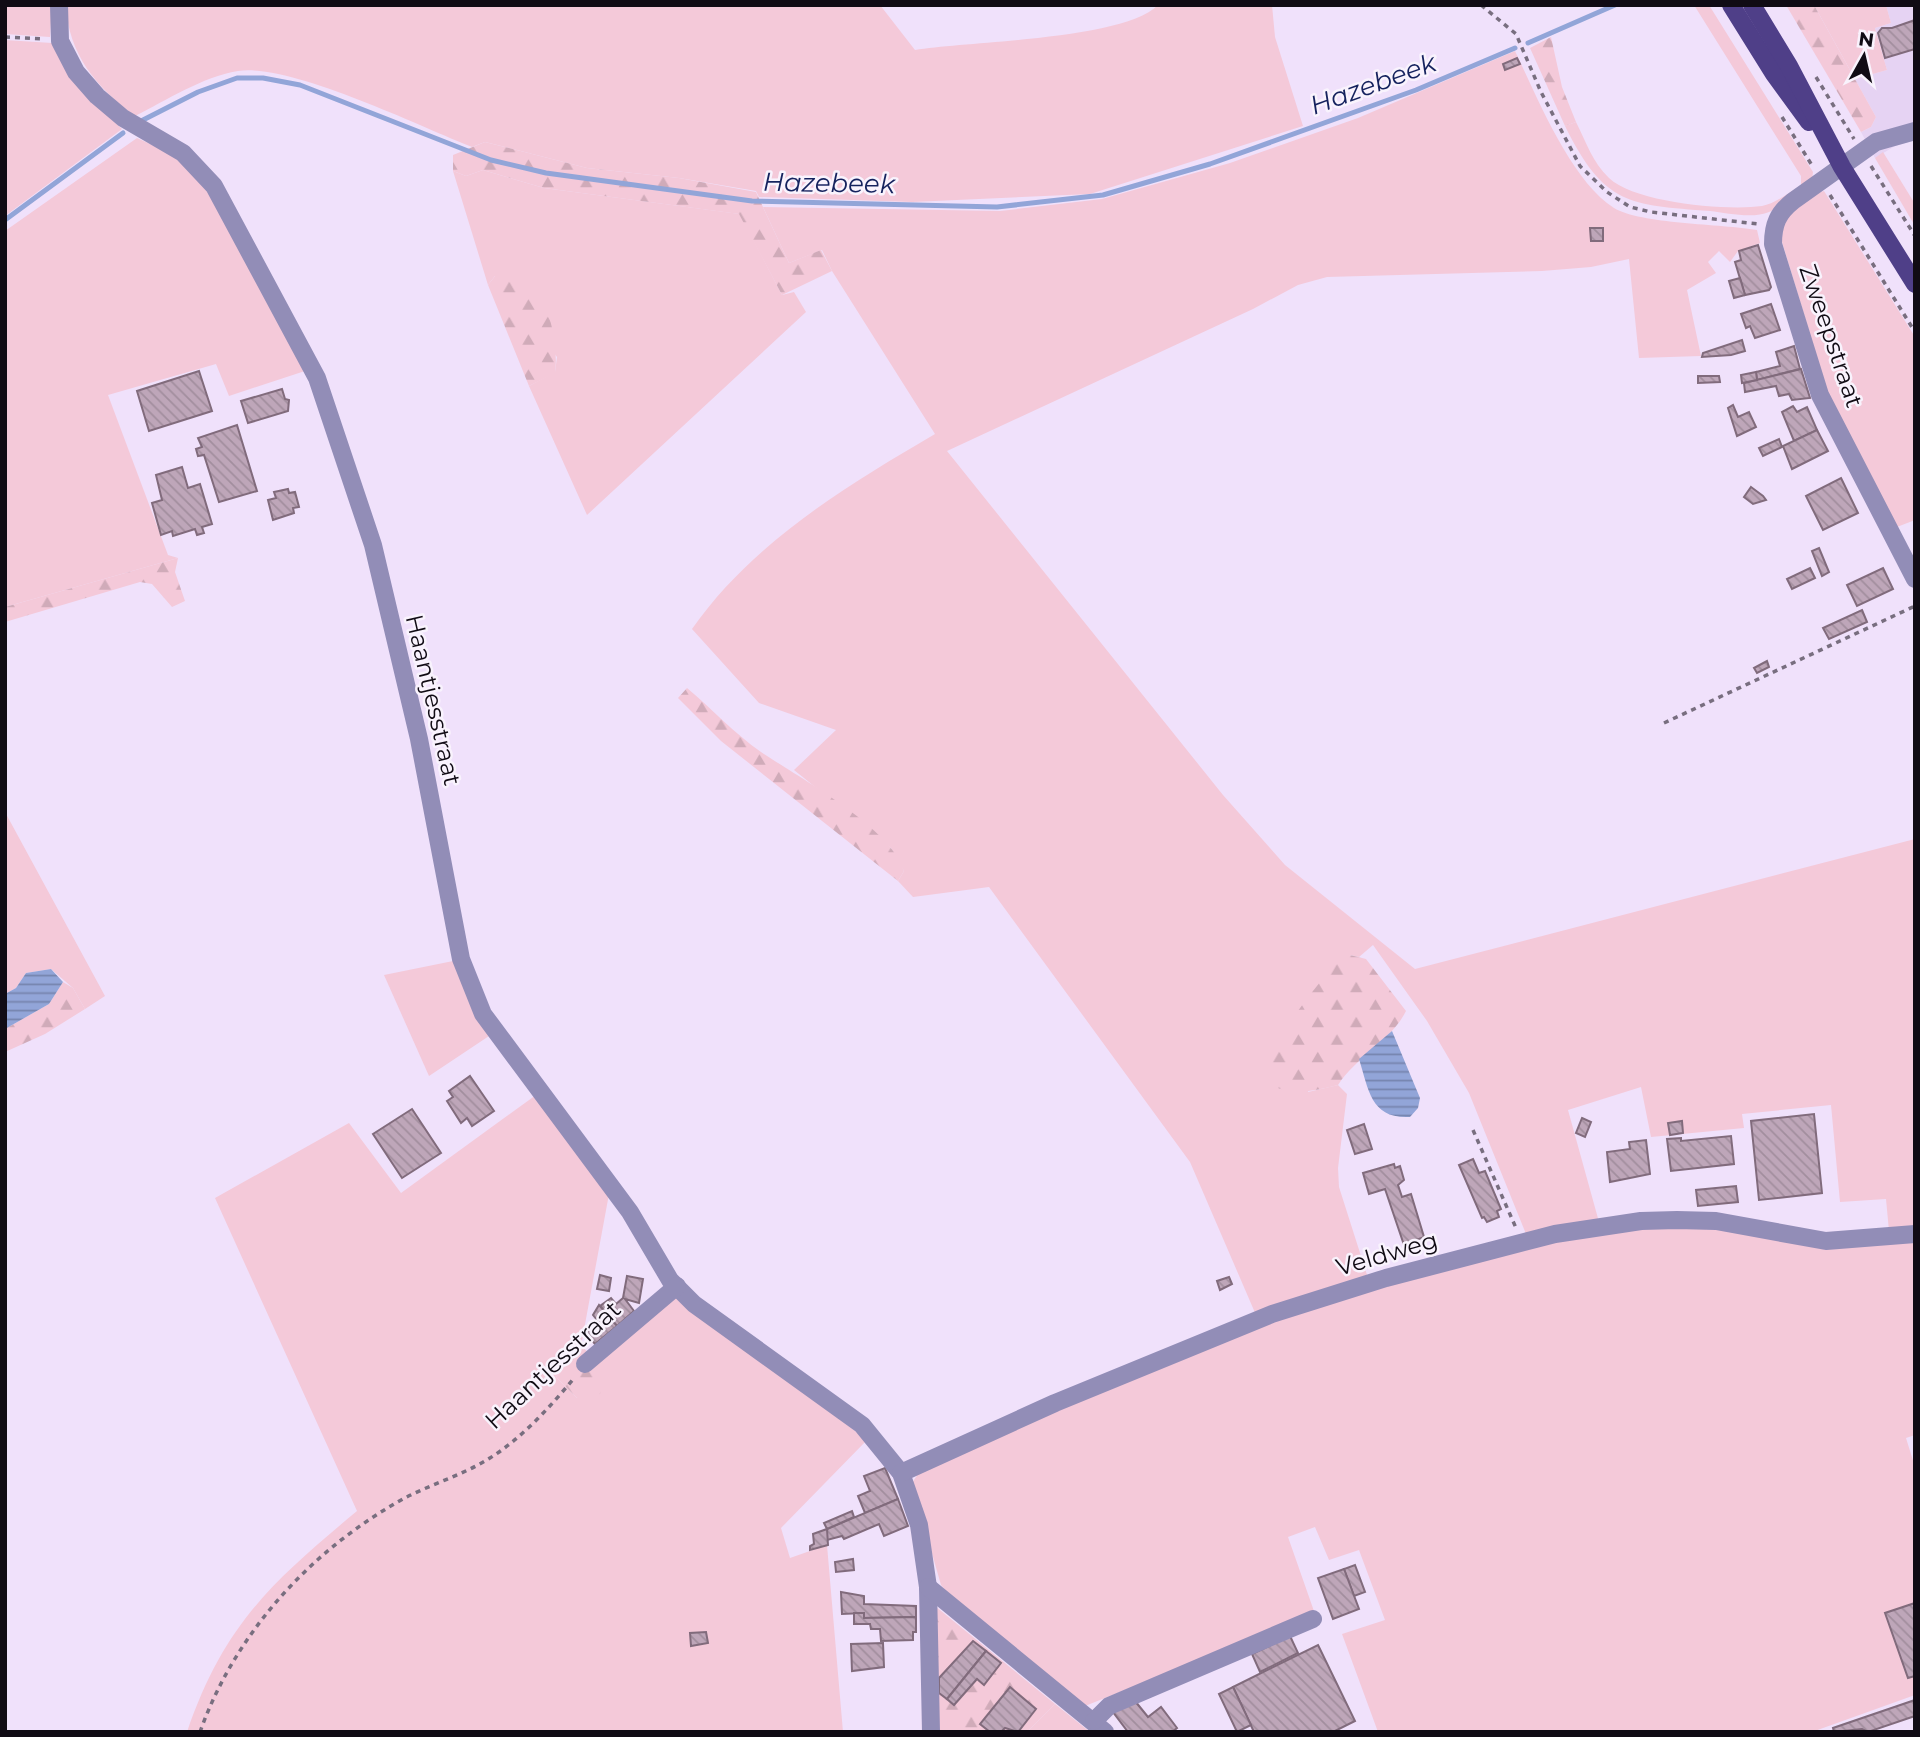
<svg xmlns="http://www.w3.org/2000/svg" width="1920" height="1737" font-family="Montserrat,sans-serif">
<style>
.built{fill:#e6d3f3}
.grass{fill:#f4c9d9}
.forest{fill:url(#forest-firs)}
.water{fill:url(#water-rules)}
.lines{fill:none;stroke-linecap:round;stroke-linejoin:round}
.stream{stroke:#92a5d8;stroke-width:5}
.building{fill:url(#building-back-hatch);stroke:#816b7c;stroke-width:2}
.path{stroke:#786e7f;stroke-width:3.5;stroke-dasharray:5 5;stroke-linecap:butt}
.minor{stroke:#928db7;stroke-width:18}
.major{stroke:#4f3f88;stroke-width:18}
.labels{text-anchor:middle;stroke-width:5;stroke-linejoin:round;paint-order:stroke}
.street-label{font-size:24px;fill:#100b14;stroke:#f9f3fd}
.water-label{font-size:26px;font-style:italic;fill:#15225e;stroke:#f9f3fd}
</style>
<defs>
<pattern id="forest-firs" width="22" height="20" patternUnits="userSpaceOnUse" patternTransform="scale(1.75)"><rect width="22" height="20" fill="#f4c9d9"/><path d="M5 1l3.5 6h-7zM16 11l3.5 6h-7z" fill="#d0abb9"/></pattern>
<pattern id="water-rules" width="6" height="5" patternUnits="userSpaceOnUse" patternTransform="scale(1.75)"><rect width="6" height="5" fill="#92a5d8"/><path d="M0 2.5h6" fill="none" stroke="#7685ae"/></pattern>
<pattern id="building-back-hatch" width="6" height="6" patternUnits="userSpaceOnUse" patternTransform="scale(1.75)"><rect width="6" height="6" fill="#bea6b9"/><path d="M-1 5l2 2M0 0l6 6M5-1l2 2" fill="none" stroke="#a28e9e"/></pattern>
</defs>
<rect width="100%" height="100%" fill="#f0e1fb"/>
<path class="built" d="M1886,5H1910L1915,11V140L1895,146L1875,158L1861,132L1871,127L1876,117L1855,79L1887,70L1875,28L1891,23Z"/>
<g class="grass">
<path d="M5,5H52L50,37L5,34Z"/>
<path d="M66,5H880L915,50C969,41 1124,40 1158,5H1272L1275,37L1303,126L1090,194L912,202L759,197L756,191L679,178L587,168L485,142L472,147C419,126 290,63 238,71C202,77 167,100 135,116C97,88 68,54 66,5Z"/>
<path d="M1694,5H1709L1813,172L1812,180C1799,190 1784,206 1769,212C1753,219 1727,213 1710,211C1629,205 1604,205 1565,126L1576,122C1586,142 1593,163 1609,178C1635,203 1728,211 1762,206C1775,204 1789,192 1801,186V176Z"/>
<path d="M1814,5H1886L1891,23L1875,28L1887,70L1855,79Z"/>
<path d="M5,40L52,43C69,79 94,102 122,129L5,216Z"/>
<path d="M1515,51C1537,97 1571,181 1614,208C1640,224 1722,224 1757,230L1760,243L1738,251L1730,262L1719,251L1708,262L1716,273L1687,290L1701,356L1639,358L1629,259L1591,267L1542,271L1327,277L1298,285L1253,309L947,451L1223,795L1285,865L1415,969L1915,839V1227L1889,1231L1886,1199L1840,1202L1831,1105L1742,1114L1744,1128L1651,1137L1641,1087L1568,1110L1599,1222L1526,1234L1469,1093L1427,1021L1373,945L1359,957L1350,955L1308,1092L1338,1085L1347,1094L1338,1168L1339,1187L1368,1278L1256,1315L1190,1162L989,887L913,897L898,881L904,871L891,848L794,770L836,730L759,703L692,629C752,543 846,486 935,434L832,271L822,250L789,263L763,207L1000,211L1102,199L1230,163L1358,118Z"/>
<path d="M137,138L170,153L208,184L308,370L229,396L216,364L108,395L168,555L178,558L5,607V231Z"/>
<path d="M1883,152L1915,204V226L1875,158Z"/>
<path d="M483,170L544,188L740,214L782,295L794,292L806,312L587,515L529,386L555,372L557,357L495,276L488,285L453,171L466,176Z"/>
<path d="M1824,191L1915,337V520L1897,527L1833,410L1782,242C1781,215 1798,198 1824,191Z"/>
<path d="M5,812L105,996L85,1009L73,988L51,969L26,973L16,988L5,994Z"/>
<path d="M458,960L489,1036L429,1076L384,975Z"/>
<path d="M536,1095L609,1194L581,1346L556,1377L577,1398L597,1359L676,1295L867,1440L781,1528L790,1558L827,1545L843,1732H187C224,1624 272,1582 357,1511L215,1198L349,1123L401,1193Z"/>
<path d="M1638,1226L1915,1238V1435L1906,1438L1915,1467V1695L1812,1732H1378L1342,1634L1385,1620L1359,1550L1329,1560L1315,1527L1288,1537L1315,1614L1085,1706L959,1606L941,1585L912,1483L922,1468C1019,1426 1115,1381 1214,1342C1350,1289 1494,1252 1638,1226Z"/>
<path d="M1055,1704L1090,1732H1027Z"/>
</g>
<g class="forest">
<path d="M1786,5H1814L1876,117L1871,127L1861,132Z"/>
<path d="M1551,37L1562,87L1576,122L1565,126L1530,48Z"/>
<path d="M485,142L587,168L679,178L756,192L789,263L821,250L832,271L782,295L739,214L544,188L483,170L466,176L453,171V155Z"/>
<path d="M495,276C502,277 510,276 517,278C549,286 559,345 555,373L529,386L488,285Z"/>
<path d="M178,558L175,572L185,601L172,607L152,584L140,582L5,622V607Z"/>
<path d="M687,688C712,709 735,734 761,752C798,777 892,828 904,871L898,881L721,741L678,698Z"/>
<path d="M1350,955L1366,959L1406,1011C1391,1041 1357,1056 1338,1085C1314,1091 1290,1097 1268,1083C1266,1042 1313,993 1337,960Z"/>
<path d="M63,982L73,988L85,1009L45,1034L5,1052V1029L49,1004Z"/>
<path d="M581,1346C598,1360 604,1372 600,1394L577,1398L556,1377Z"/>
<path d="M935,1606L1055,1704L1027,1732H936Z"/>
</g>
<g class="water">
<path d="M51,969L63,982L49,1004L5,1029V994L16,988L26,973Z"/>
<path d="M1392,1031L1420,1098L1418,1108L1410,1117C1371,1119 1369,1091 1359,1059Z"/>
</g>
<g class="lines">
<g class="stream">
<path d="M1528,43L1615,5"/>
<path d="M143,120L198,92L237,78H263L300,85L491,160L546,173L752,201L997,207L1103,195L1210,164L1416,90L1515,48"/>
<path d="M5,220L123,133"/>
</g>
</g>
<g class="building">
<path d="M1915,20V49L1885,58L1878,33L1882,28H1892Z"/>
<path d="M1517,58L1520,64L1505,70L1503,64Z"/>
<path d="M1590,228H1603V241H1591Z"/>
<path d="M1758,245L1771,287L1769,290L1745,295L1735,262L1741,260L1739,251Z"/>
<path d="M1740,278L1745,295L1734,298L1729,281Z"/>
<path d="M1771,304L1780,330L1755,338L1750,326L1746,328L1741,314Z"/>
<path d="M1742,340L1745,351L1731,355L1702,357L1703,353Z"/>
<path d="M1794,346L1800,369L1757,380L1756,372L1780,366L1776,352Z"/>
<path d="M1801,369L1810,398L1792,400L1789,394L1779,396L1776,386L1745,392L1744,383Z"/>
<path d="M199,371L212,411L149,431L137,391Z"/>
<path d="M1756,372L1757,380L1742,383L1741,375Z"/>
<path d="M1698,376H1719L1720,382L1698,383Z"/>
<path d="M282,389L285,399L289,400L288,411L248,423L241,401Z"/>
<path d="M1733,405L1738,417L1749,412L1756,427L1737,436L1728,408Z"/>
<path d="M1793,406L1797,412L1807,407L1817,430L1794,441L1782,412Z"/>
<path d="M237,425L257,491L219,502L204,455L198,456L196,449L202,447L198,438Z"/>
<path d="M1817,430L1828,451L1792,469L1783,446Z"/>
<path d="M1779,439L1782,447L1763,456L1759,448Z"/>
<path d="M182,467L188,488L200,484L212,524L202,527L204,533L197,535L195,529L173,536L172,531L161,535L152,503L162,500L156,475Z"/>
<path d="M1841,478L1858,513L1823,530L1806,496Z"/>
<path d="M1751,487L1763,496L1766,500L1753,504L1744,497Z"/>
<path d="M288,489L289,493L295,492L299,507L293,508L294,513L273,520L268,500L276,498L274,492Z"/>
<path d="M1819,548L1829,572L1822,576L1812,551Z"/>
<path d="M1810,568L1815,578L1792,589L1787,579Z"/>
<path d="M1883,568L1893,589L1857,606L1847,585Z"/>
<path d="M1862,610L1867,622L1829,639L1823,628Z"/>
<path d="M1767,661L1769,667L1757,673L1754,668Z"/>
<path d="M470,1076L494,1111L472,1126L467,1118L461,1123L447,1101L453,1097L449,1091Z"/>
<path d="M412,1109L441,1153L402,1178L373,1134Z"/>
<path d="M1814,1114L1822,1193L1759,1200L1751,1121Z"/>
<path d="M1582,1118L1591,1122L1585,1137L1576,1133Z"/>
<path d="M1682,1121L1683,1133L1670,1135L1668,1123Z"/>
<path d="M1364,1124L1372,1149L1355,1154L1347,1130Z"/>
<path d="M1731,1136L1734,1164L1671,1171L1667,1139L1681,1138V1141Z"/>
<path d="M1646,1140L1650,1174L1610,1182L1607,1152L1630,1149L1629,1142Z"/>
<path d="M1473,1159L1479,1173L1485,1171L1501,1209L1497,1211L1499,1217L1487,1222L1484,1217L1482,1218L1459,1165Z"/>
<path d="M1394,1164L1395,1168L1400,1166L1404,1180L1398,1185L1402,1197L1411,1194L1424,1237L1404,1245L1385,1189L1369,1194L1363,1173Z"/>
<path d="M1736,1186L1738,1202L1698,1206L1696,1190Z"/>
<path d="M600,1275L611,1278L609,1291L597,1289Z"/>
<path d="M627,1276L643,1279L639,1303L625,1299L634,1311L617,1326L600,1306L611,1298L616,1304L623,1298Z"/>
<path d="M1229,1277L1232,1284L1220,1290L1217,1281Z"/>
<path d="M599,1305L617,1326L595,1344L586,1333L597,1320L593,1315Z"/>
<path d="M885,1468L898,1499L865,1513L858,1496L870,1491L864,1476Z"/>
<path d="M898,1499L908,1526L884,1536L879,1524L844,1539L842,1536L827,1540V1529Z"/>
<path d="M852,1511L854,1517L827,1529L824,1523Z"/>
<path d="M827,1529L828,1545L810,1550V1546L814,1544L813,1534Z"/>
<path d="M853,1559L854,1570L836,1572L835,1562Z"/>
<path d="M1355,1565L1365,1592L1354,1596L1344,1569Z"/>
<path d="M1344,1569L1359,1609L1333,1619L1318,1578Z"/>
<path d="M841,1592L864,1596V1604L916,1606V1617L864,1618V1613L842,1614Z"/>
<path d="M1915,1603V1676L1908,1678L1885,1613Z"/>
<path d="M854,1613H864V1618L916,1617V1632H913V1640L881,1641L880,1629H871L870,1624H854Z"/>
<path d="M706,1632L708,1643L691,1646L690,1633Z"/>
<path d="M1290,1636L1298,1653L1260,1672L1252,1654Z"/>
<path d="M973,1641L986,1651L947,1699L939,1693V1678Z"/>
<path d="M883,1643L884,1667L852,1671L851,1644Z"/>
<path d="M1318,1645L1355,1721L1333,1732H1254L1233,1687Z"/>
<path d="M986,1651L1001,1663L984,1685L977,1679L954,1705L947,1699Z"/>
<path d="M1010,1687L1036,1709L1018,1732L1005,1728L1001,1732H990L980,1724Z"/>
<path d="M1233,1687L1251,1725L1237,1732L1219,1694Z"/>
<path d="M1915,1700V1716L1868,1732L1862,1729L1834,1732L1833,1728Z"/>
<path d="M1135,1701L1148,1717L1161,1707L1177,1728L1172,1732H1128L1113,1712Z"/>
</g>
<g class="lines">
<g class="path">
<path d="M1481,5L1516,34L1541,92L1580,166L1607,192L1630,207L1651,212L1758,224"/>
<path d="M5,37L44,39"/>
<path d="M1816,77L1854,139"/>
<path d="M1782,117L1813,167"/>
<path d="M1871,166L1915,236"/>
<path d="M1830,195L1915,332"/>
<path d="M1664,723L1915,606"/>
<path d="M1473,1130L1516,1228"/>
<path d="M200,1732C235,1633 311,1550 403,1499C431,1484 463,1475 490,1458C522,1438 551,1406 575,1377"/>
</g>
<g class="minor">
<path d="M59,5L60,41L76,72L97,96L123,118L183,153L214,186L317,378L373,545L419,739L461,959L483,1014L630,1212L670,1280L694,1304L862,1425L901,1473L919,1525L928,1587L931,1732"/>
<path d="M1915,131L1876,142L1793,201C1778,213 1773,224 1773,244L1820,395L1915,579"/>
<path d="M585,1364L677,1286"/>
<path d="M901,1473L1055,1403L1272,1314L1386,1278L1555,1234L1641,1221L1677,1220L1716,1221L1826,1241L1915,1234"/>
<path d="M928,1587L1105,1732"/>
<path d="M1094,1721L1109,1706L1313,1619"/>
</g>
<g class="major">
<path d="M1731,5L1774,74L1809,122"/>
<path d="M1752,5L1789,66L1842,167L1915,284"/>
</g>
</g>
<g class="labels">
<g class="street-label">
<text transform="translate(1831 336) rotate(71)" y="8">Zweepstraat</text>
<text transform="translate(433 700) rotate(77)" y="8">Haantjesstraat</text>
<text transform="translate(1387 1254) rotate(-16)" y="8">Veldweg</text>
<text transform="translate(553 1365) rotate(-43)" y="8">Haantjesstraat</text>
</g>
<g class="water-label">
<text transform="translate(1373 84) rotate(-20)" y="9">Hazebeek</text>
<text transform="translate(829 183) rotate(1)" y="9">Hazebeek</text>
</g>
</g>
<rect width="1920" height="1737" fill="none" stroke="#100b14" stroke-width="14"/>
<g transform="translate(1864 56) rotate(8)" stroke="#f9f3fd" stroke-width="5" paint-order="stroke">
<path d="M0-5L12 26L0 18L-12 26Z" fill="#100b14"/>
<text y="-10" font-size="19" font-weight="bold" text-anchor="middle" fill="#100b14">N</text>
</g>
</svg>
